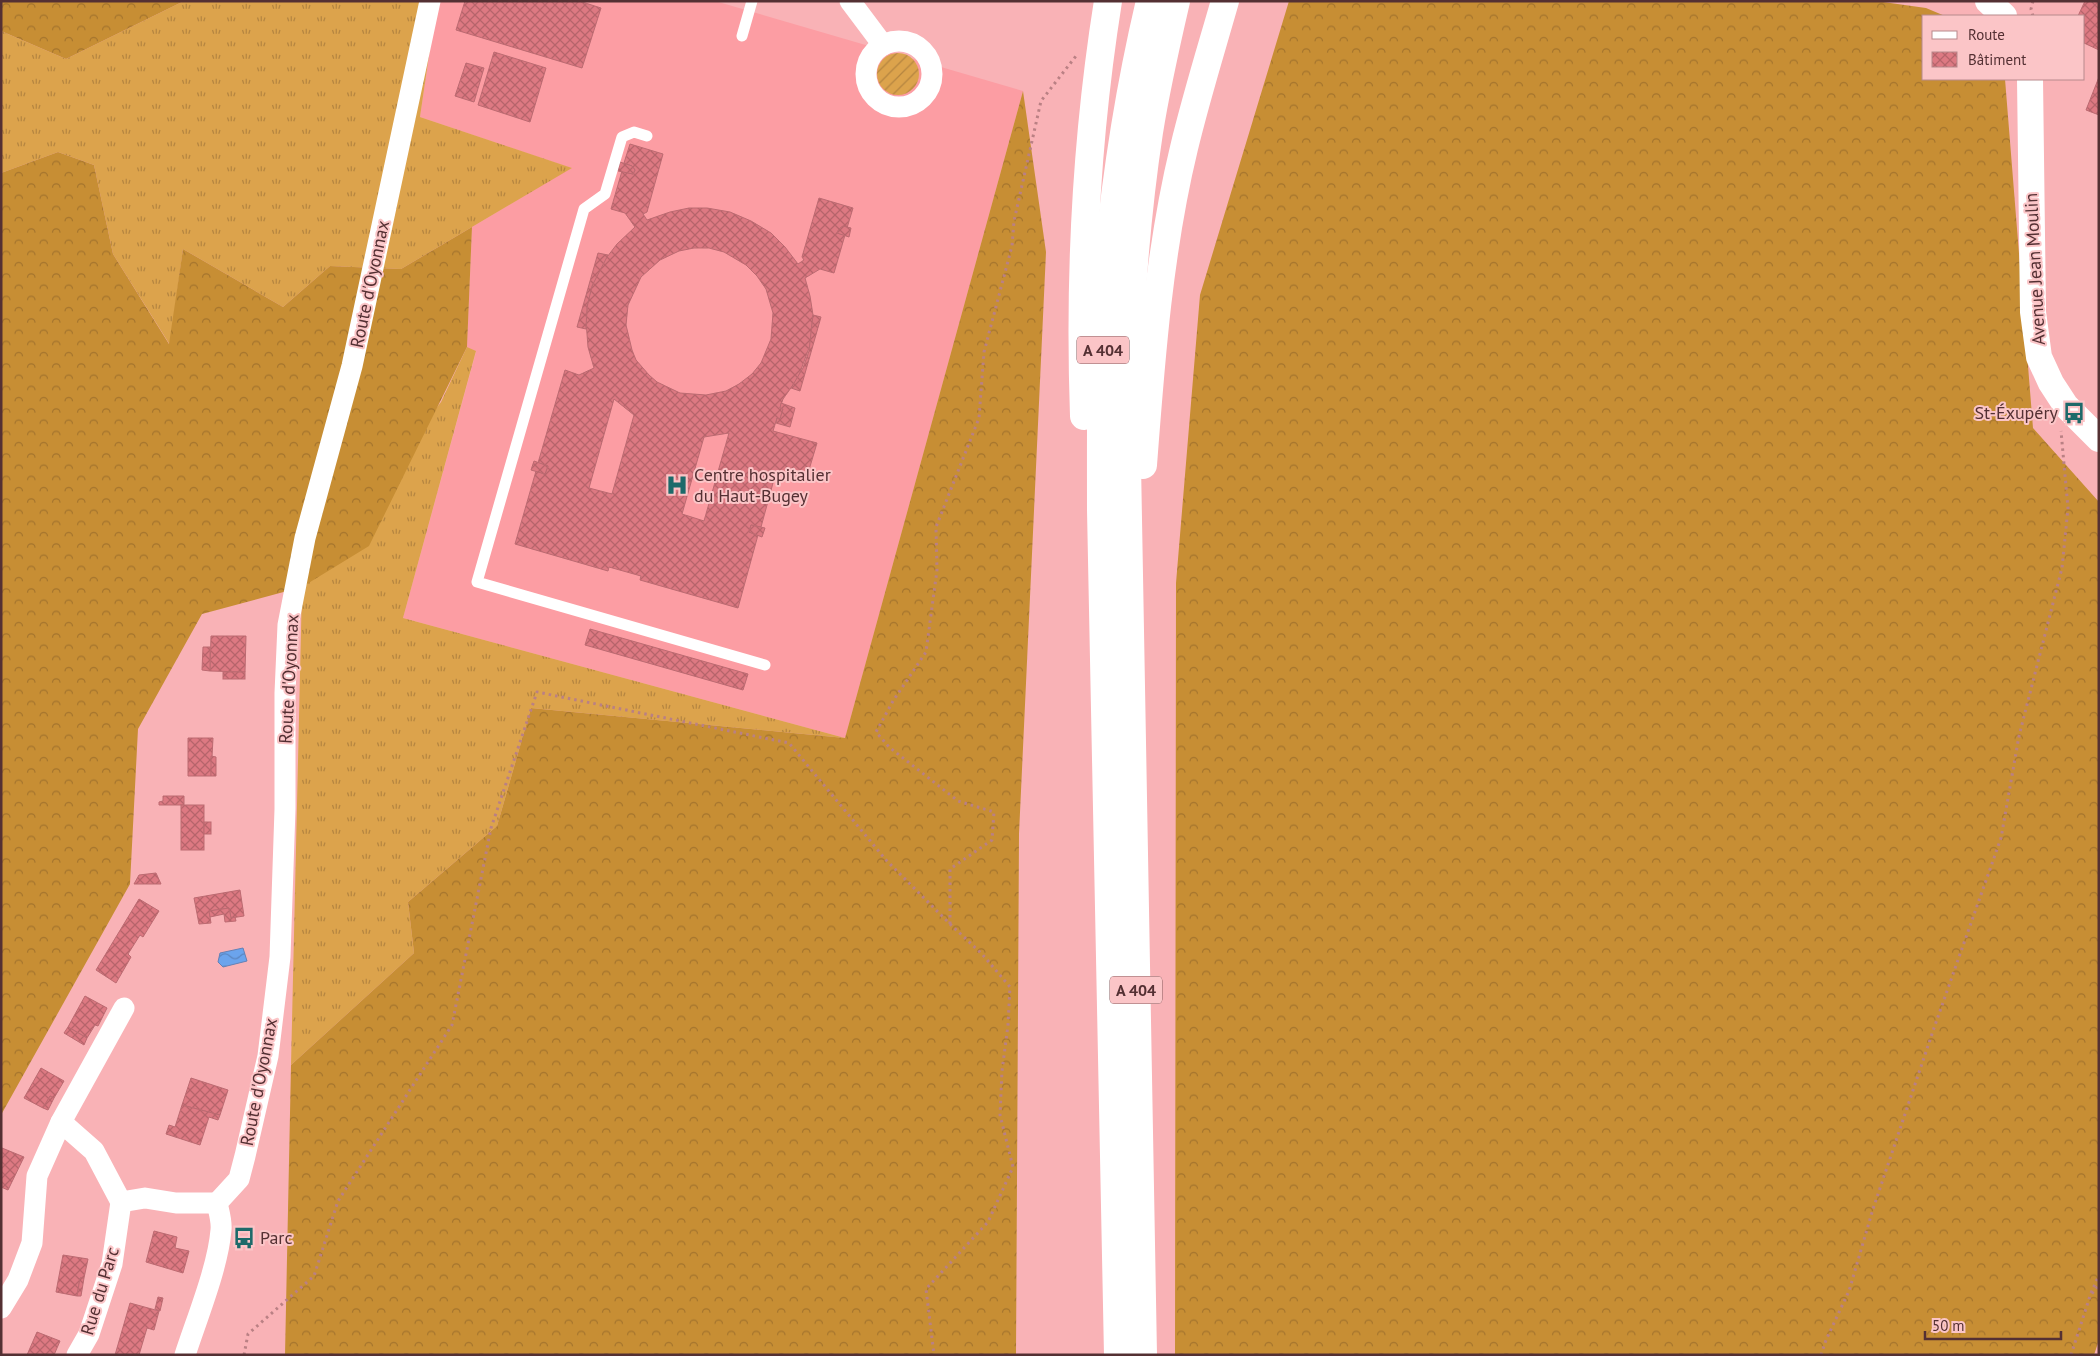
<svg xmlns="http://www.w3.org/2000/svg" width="2100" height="1356" font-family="'PT Sans',sans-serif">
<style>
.built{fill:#fc9da3}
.grass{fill:url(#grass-tufts)}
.forest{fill:url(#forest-crowns)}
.garden{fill:url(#garden-furrows)}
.water{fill:url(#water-waves);stroke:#6481b5}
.building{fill:url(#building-cross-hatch);stroke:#bc6a71;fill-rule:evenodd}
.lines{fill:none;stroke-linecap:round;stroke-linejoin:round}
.path{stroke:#ba8084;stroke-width:3;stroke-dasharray:2.5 4;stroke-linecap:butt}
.service{stroke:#fff;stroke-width:11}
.minor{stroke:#fff;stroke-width:21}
.tertiary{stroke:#fff;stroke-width:26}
.motorway{stroke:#fff;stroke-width:28}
.labels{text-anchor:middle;stroke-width:4;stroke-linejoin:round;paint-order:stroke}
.shield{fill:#fbc5c7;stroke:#865d5f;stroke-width:1}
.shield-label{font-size:16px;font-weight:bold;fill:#543033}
.street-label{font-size:18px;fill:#543033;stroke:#fbc5c7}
.poi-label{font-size:18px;fill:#543033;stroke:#fbc5c7;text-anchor:start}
</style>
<defs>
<pattern id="grass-tufts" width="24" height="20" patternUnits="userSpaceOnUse" patternTransform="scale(1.25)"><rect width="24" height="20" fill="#dca34c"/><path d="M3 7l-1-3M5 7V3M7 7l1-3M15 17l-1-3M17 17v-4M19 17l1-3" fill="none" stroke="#b58540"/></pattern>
<pattern id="forest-crowns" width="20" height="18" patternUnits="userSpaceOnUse" patternTransform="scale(1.25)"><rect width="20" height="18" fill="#c78e34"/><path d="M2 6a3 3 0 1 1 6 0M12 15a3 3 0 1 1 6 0" fill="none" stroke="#a4742d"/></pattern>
<pattern id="garden-furrows" width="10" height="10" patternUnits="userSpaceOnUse" patternTransform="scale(1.25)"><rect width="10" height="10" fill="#dca34c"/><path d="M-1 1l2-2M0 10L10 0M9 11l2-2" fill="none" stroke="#b58540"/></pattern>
<pattern id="water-waves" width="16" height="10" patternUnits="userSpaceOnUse" patternTransform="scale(1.25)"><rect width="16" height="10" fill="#6ba4ed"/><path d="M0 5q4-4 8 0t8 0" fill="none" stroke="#5b86c1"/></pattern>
<pattern id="building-cross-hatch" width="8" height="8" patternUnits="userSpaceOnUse" patternTransform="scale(1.25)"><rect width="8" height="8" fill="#dd7982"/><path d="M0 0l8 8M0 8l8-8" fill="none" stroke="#b6646b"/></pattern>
</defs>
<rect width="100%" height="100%" fill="#f9b2b6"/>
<path class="built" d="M437,1H715L1023,91L845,738L403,618L476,352L467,347L472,227L571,168L420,117Z"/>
<g class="grass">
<path d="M184,1H437L420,117L572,168L401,269L330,266L283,307L183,249L170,345L113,254L94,165L58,152L1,173V31L66,59Z"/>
<path d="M467,347L476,351L403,618L845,738L531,708L497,826L408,902L414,953L291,1065L302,587L441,402Z"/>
</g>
<g class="forest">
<path d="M1,1H184L66,59L1,31Z"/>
<path d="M1289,1H1876L1926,8L1945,16H1924V79H2005L2033,428L2099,502V1340L2094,1355H1175L1176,583L1200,295Z"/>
<path d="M1023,91L1046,252L1019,834L1016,1355H285L291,1065L414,953L408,902L497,826L531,708L845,738Z"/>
<path d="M58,152L94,165L113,254L169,344L183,249L283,307L330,266L401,269L472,227L467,347L369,546L302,587L202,614L138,729L130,884L1,1115V173Z"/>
</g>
<circle class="garden" cx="898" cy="74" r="21"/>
<path class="water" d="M243,948L247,961L223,967L218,962L220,953Z"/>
<g class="building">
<path d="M465,1H579L601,8L582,68L456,30Z"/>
<path d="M2085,1H2099V50L2084,43V16H2078Z"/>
<path d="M494,52L546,68L530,122L478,105Z"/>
<path d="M466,63L484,68L474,102L455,96Z"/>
<path d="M2099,77V115L2086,110Z"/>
<path d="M630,144L663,154L647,212L643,214L647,220L670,212L689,208H707L730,212L751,221L771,233L785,247L798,264L804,260L802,257L819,198L853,208L847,228L843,226L839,229L837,233L845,235L834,273L820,269L805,278L810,296L813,315L810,345L798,378L783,399L780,408L783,409L780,419L777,418L773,431L817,443L806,480L776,472L761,527L751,525L749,532L758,535L738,608L640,580L641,576L609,567L608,571L515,544L536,471L545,474L548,466L538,463L565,370L579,375L594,368L588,347L586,321L588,300L594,280L604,261L617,244L635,227L625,213L611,209L622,171L633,174L635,170L632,166L624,163ZM694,248H709L724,252L746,265L757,276L766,289L773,313L771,339L761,363L752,374L739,384L726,391L706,395L680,393L657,382L649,375L636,360L632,350L626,325L628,305L641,277L660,260L679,251ZM614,399L634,415L612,494L589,488ZM729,433L704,521L682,514L704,437Z"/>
<path d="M620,162L632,166L635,170L633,174L618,171Z"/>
<path d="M843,226L851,228L849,237L837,233L839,229Z"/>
<path d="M598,253L608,255L592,286L587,307L586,329L577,327Z"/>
<path d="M813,315L821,317L800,391L791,388L803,368L809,351Z"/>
<path d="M781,403L795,408L790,427L776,423L777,418L780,419L783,409L780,408Z"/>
<path d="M534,461L548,466L545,474L531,470Z"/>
<path d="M751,525L765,528L762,537L749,532Z"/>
<path d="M590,629L748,674L743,690L585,645Z"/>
<path d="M211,636H246L245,672L210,671Z"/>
<path d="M203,647H210V671L202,670Z"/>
<rect x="223" y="672" width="22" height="7"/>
<path d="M188,738H213L211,776H188Z"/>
<path d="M211,756L216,757V776H211Z"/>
<path d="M163,796H184V805H159V802L163,801Z"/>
<rect x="181" y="805" width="23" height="45"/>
<rect x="204" y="822" width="7" height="12"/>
<path d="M156,873L161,884H134L139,875Z"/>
<path d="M240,890L244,916L231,918L229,908L209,911L211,923L199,924L194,898Z"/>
<path d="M139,899L159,911L143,937L140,935L128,954L131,957L116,983L96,970Z"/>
<path d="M229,908L231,918L235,917L236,921L225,922L224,914L210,917L209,911Z"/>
<path d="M85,996L107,1008L98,1026L95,1025L87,1038L68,1027Z"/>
<path d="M68,1027L87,1038L84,1045L64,1033Z"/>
<path d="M41,1068L64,1081L54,1098L50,1096L43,1108L24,1098Z"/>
<path d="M191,1078L228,1090L220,1115L182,1105Z"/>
<path d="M50,1096L54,1098L48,1110L43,1108Z"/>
<path d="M182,1105L220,1115L218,1120L209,1117L200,1145L166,1134L169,1125L175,1127Z"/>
<path d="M2,1148L24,1157L8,1190L1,1187Z"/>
<path d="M154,1231L177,1237L175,1248L189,1251L183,1273L146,1262Z"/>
<path d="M63,1255L88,1259L84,1278H80L77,1296L56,1292Z"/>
<path d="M80,1278H84L81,1296H77Z"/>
<path d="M158,1297L163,1298L160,1311L155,1309Z"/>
<path d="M130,1303L159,1311L154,1330L147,1328L139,1355H115Z"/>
<path d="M37,1332L60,1341L54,1355H27Z"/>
</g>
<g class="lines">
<g class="path">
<path d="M2033,1L2031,9L2033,16"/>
<path d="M950,924V869L992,840L994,812L958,801L889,747L876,732L893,701L926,652L937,570L936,527L979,418L984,352L1012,246L1014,221L1041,101L1076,56"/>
<path d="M2091,1293L2099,1275"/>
<path d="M244,1355L248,1334L314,1276L338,1201L452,1025L491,828L537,692L789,743L886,860L950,924L982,954L1010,987L1008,1025L1002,1071L1000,1115L1013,1167L988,1222L926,1289L934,1355"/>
<path d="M1821,1355L1826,1340L1849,1291L1873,1209L1934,1028L2001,838L2019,736L2062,568L2068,508L2061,431"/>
<path d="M2071,1355L2090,1296L2099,1285"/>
</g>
<g class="service">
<path d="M742,36L752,1"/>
<path d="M647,136L634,132L622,137L605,194L584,209L477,582L765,665"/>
</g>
<g class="minor">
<path d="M850,1L883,45"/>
<circle cx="899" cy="74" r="33"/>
<path d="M61,1122L124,1008"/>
<path d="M1,1308L18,1280L32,1243L37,1176L61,1122L94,1151L121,1202"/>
<path d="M77,1355L89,1334L112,1264L121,1202L145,1198L176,1203H217"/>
<path d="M185,1355C197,1318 218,1267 221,1230C222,1221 219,1212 217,1203L239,1179L245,1156L268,1056L280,957L285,809V693L288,625L305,538L352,366L430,1"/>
</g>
<g class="tertiary">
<path d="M1988,1L2004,16"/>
<path d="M2030,79L2033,312L2039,357L2051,383L2066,406L2099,439"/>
</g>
<g class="motorway">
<path d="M1084,416C1079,276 1086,139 1108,1"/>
<path d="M1143,465C1151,359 1159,251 1184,148C1196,98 1211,50 1225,1"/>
<path d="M1118,1355L1101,510C1101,434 1100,358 1106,282C1114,187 1128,94 1150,1"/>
<path d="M1143,1355L1126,408C1129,316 1135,223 1149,132C1156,88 1166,44 1176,1"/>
</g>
</g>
<defs>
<g id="bus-bare" transform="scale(1.725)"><path d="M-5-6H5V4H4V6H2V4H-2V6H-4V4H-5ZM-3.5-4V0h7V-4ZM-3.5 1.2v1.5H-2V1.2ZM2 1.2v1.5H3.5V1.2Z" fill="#1d6a6a" stroke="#fbc5c7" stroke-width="2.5" paint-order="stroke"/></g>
<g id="hospital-bare" transform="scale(1.725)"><path d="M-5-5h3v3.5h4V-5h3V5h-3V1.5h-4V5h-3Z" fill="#1d6a6a" stroke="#fbc5c7" stroke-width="2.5" paint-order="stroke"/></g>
</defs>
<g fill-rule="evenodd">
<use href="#bus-bare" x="2074" y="413"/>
<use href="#hospital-bare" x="677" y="485"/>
<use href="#bus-bare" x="244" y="1238"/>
</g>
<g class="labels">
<g class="shield">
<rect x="1077" y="336.5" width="52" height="27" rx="4"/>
<rect x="1110" y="976.5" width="52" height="27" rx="4"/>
</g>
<g class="shield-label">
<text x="1103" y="356">A 404</text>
<text x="1136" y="996">A 404</text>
</g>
<g class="street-label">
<text transform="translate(2035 269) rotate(-93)" y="6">Avenue Jean Moulin</text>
<text transform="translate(370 284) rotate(-78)" y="6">Route d'Oyonnax</text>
<text transform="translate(289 679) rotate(-87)" y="6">Route d'Oyonnax</text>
<text transform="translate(259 1082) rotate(-79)" y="6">Route d'Oyonnax</text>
<text transform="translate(100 1291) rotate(-73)" y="6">Rue du Parc</text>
</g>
<g class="poi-label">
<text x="2058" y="419" text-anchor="end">St-Éxupéry</text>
<text x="694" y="481">Centre hospitalier<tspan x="694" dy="21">du Haut-Bugey</tspan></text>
<text x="260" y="1244">Parc</text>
</g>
</g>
<rect width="2100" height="1356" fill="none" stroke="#543033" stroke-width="5"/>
<rect x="1922" y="15" width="162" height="65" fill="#fbc5c7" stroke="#b8898c"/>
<rect x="1932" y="31" width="25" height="8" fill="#ffffff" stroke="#b8898c"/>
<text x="1968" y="40" font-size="15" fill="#543033">Route</text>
<rect x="1932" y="52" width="25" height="15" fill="url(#building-cross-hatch)" stroke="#b8898c"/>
<text x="1968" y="65" font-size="15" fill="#543033">Bâtiment</text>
<path d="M1925 1331v8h136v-8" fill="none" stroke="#543033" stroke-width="2.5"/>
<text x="1932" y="1331" font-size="15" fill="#543033" stroke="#fbc5c7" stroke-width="4" paint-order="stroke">50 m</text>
</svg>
